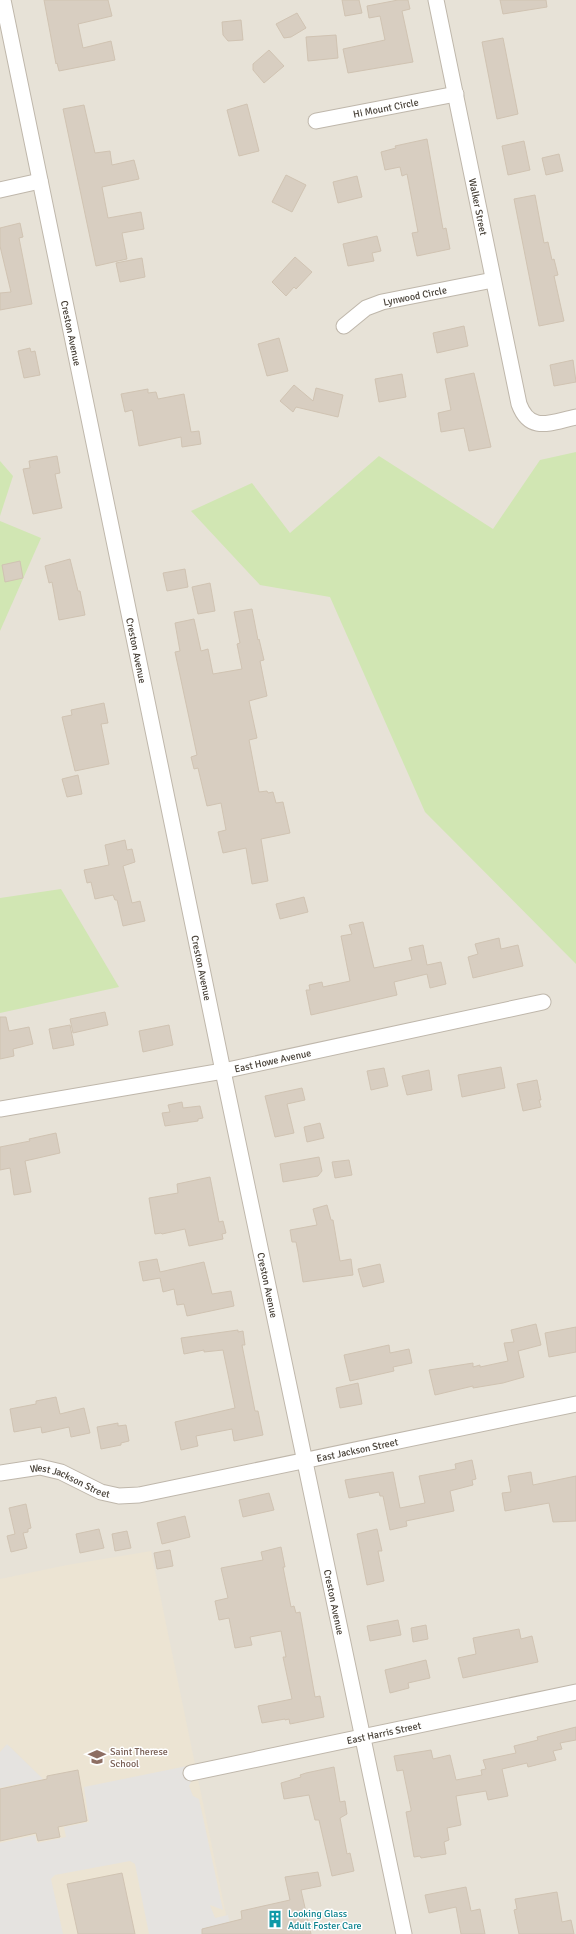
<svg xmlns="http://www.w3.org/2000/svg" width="576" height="1934" font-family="Signika,sans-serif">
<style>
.residential{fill:#e7e2d7}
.education{fill:#ece4d3}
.green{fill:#d1e6b3}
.parking{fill:#e5e3e0}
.building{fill:#d8cec1;stroke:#d0c3b2}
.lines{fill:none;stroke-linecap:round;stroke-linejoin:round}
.minor-casing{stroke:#bfb7ab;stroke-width:17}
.minor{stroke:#fff;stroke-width:15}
.labels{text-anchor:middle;stroke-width:3;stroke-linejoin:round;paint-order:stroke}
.street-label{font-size:10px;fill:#474037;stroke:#fff}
.education-label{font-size:10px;fill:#785e54;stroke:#fff;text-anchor:start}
.culture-label{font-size:10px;fill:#0d838f;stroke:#fff;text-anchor:start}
</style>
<rect width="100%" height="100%" fill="#f4f0e9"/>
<rect class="residential" x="0" y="0" width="576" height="1934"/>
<path class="education" d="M151,1551L230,1934H0V1579L67,1565Z"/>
<g class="green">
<path d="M576,452V964L425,812L330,597L260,585L191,511L252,483L290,533L379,456L493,529L540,460Z"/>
<path d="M0,461L13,476L0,516Z"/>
<path d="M0,521L41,538L0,631Z"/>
<path d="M61,889L119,987L0,1013V898Z"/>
</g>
<g class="parking">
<path d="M7,1744L43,1779L0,1788V1752Z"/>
<path d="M187,1766L191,1782L189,1786L193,1796L199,1799L223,1910L210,1905L215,1918L228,1915L232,1934H149L135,1864L130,1861L55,1875L51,1879L63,1934H0V1843L35,1835L37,1843L66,1837L64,1827L89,1822L84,1787Z"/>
</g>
<g class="building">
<path d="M44,0H108L112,16L78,24L83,48L111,41L115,60L59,71L57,63L56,64Z"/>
<path d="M342,0H359L362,13L345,16Z"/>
<path d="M398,0H408L410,9L402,11L413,62L348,73L343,49L385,40L380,16L369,18L367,6Z"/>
<path d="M500,0H546L547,7L503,14Z"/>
<path d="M297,13L306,28L291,37L284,38L276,24Z"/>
<path d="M241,20L243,40L228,41L223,35L222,22Z"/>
<path d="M336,35L338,58L308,61L306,37Z"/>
<path d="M503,38L518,114L497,119L482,42Z"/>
<path d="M269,50L284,66L264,83L253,70V64Z"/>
<path d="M247,104L259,151L239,156L227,110Z"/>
<path d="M84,105L95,153L110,151L112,165L134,160L139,179L102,187L108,218L141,212L144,229L122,233L127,259L96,266L63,109Z"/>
<path d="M427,139L443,229L446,228L450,249L417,256L412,233L418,232L407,174L402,176L400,167L385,170L381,152L396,148L395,146Z"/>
<path d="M524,141L530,170L508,175L502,146Z"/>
<path d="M559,154L563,171L546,175L542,158Z"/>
<path d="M286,175L306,185L292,212L272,202Z"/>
<path d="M357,176L362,197L338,203L333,182Z"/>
<path d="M535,195L544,243L548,242L552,260L554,259L558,275L554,276L564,321L539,326L514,199Z"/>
<path d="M20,223L23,237L19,238L32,304L0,310V293L11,292L0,246V228Z"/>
<path d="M377,236L381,251L372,253L374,261L348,266L343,244Z"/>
<path d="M295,257L312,272L296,289L294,287L286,296L272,282Z"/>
<path d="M142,258L145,277L120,282L116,263Z"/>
<path d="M464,326L468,346L437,353L433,333Z"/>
<path d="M279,338L288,371L267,376L258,344Z"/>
<path d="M30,348L31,352L35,351L40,375L24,378L18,351Z"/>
<path d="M573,360L576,382L554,386L550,365Z"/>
<path d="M474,373L491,447L469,451L464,428L441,432L438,413L451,410L445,379Z"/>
<path d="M402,374L406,397L379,402L375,379Z"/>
<path d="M294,385L313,401L316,388L343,395L338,417L296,407L293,412L280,401Z"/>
<path d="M148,389V393L156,392L158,399L184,394L191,432L199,431L201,444L182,447L181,437L139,446L133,412L132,410L125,412L121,394Z"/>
<path d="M57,456L60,473L55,474L62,508L33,514L23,469L30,468L29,461Z"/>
<path d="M70,559L78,591H80L85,615L59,620L52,582L49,583L45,566Z"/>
<path d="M20,561L23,578L5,582L2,565Z"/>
<path d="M185,569L188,587L167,591L163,573Z"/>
<path d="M210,583L215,611L198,614L192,587Z"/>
<path d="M252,609L258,640L259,639L264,660L260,661L267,696L249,701L257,738L249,740L259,792L267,791L268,793L273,792L276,803L283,802L290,833L261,839L268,881L252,884L246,848L223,853L218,832L226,830L221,803L207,806L198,768L194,769L191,757L197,755L175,652L180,651L175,623L194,619L201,651L208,649L213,674L242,669L237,644L240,643L234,612Z"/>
<path d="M104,703L108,723L101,724L109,764L75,771L62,717L72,715L71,710Z"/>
<path d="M78,775L82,794L67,797L62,779Z"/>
<path d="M125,840L127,850L132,849L135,862L123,866L132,903L140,901L145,921L123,926L117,900H115L113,895L95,899L91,882L87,883L84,870L109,865L105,845Z"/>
<path d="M304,897L308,912L280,919L276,904Z"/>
<path d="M363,922L374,968L412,960L409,948L423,945L427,965L441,962L446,984L430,988L427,974L394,982L397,995L311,1015L306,990H310L309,985L322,982L323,987L350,981L341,936L352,934L349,925Z"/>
<path d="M499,938L501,949L518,945L523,966L473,978L468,957L478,954L475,944Z"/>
<path d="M105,1012L108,1025L73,1033L70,1019Z"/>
<path d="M0,1017H6L9,1031L29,1027L33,1044L13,1049L14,1056L0,1059Z"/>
<path d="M70,1025L74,1045L53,1049L49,1029Z"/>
<path d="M169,1025L173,1045L143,1052L139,1031Z"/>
<path d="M501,1067L505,1088L462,1097L458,1075Z"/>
<path d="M384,1068L388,1086L371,1090L367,1071Z"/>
<path d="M429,1070L432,1090L407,1095L402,1076Z"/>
<path d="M537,1080L541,1100H539L541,1107L523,1111L517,1084Z"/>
<path d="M302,1088L305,1100L287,1104L294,1133L275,1137L265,1096Z"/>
<path d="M182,1102L183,1108L200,1106L203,1118L198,1119V1121L165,1126L162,1113L170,1112L168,1105Z"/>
<path d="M320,1123L324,1138L307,1142L304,1127Z"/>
<path d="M56,1133L60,1153L25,1161L31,1192L14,1195L10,1168L0,1170V1147L30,1141L29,1139Z"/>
<path d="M319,1157L322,1171L318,1176L283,1182L280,1164Z"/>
<path d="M349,1160L352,1175L335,1178L332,1162Z"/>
<path d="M210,1177L219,1222L223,1221L226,1233L222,1234L223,1239L189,1246L185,1229L162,1234L161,1233L155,1234L149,1198L178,1193L177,1184Z"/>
<path d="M327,1205L331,1220H333L340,1261L351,1259L353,1275L303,1282L298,1252L296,1242H292L290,1230L317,1225L313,1209Z"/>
<path d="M157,1259L160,1272L204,1262L212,1294L231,1291L234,1306L187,1316L184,1304L177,1305L174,1289L163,1292L160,1278L143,1281L139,1262Z"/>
<path d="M380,1264L384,1282L363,1287L358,1269Z"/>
<path d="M536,1324L541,1345L518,1351L524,1377L503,1383L473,1388V1386L435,1395L429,1370L473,1363V1367L480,1365V1367L508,1361L504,1343L514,1342L511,1330Z"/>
<path d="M576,1327V1352L549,1357L545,1333Z"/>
<path d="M238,1330V1332L243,1331L245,1345H242L255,1411H258L263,1435L234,1441L232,1429L196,1436L198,1446L181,1450L175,1422L235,1408L223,1350L204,1352V1350L184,1354L181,1338Z"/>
<path d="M389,1345L390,1353L409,1349L412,1363L393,1367L394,1371L350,1381L344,1355Z"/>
<path d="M358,1383L362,1404L340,1408L336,1388Z"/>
<path d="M56,1397L60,1414L84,1408L90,1433L71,1437L69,1427L42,1433L41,1427L14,1432L10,1409L36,1404V1401Z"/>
<path d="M118,1423V1426L126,1425L129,1441L121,1443V1445L101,1449L97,1427Z"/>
<path d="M472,1460L476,1479L472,1480L473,1485L450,1491L454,1511L406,1521L407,1526L390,1530L383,1496H380L379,1492L349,1498L345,1480L393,1472L400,1508L425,1503L419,1476L456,1469L455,1464Z"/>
<path d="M531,1472L533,1485L576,1476V1521L553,1522L549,1503L505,1511L502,1493L511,1492L508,1476Z"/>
<path d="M269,1493L274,1510L243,1517L239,1500Z"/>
<path d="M26,1504L31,1528L28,1529V1532L23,1533L27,1548L11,1552L7,1536L15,1534L9,1508Z"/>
<path d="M185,1516L190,1537L162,1544L157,1523Z"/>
<path d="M99,1529L104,1548L80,1553L76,1534Z"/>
<path d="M377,1529L382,1551H378L384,1581L367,1585L357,1534Z"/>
<path d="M127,1531L131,1548L115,1551L112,1534Z"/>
<path d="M281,1547L285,1567H283L291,1607L294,1606L296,1613L300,1612L315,1697L320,1696L324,1717L290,1724L289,1719L285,1720V1719L262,1723L258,1706L292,1699L283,1657H286L281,1631L250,1637L252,1645L235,1648L229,1618L219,1620L215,1601L228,1598L221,1568L263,1560L261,1552Z"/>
<path d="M170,1550L173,1566L157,1569L154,1553Z"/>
<path d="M398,1620L401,1635L370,1641L367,1626Z"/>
<path d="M426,1625L428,1639L413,1642L411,1628Z"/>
<path d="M519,1629L521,1639L532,1636L538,1662L463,1678L458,1658L476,1654L473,1638Z"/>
<path d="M426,1660L430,1678L408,1683L409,1688L390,1693L385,1670Z"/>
<path d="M576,1727V1740L560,1743L562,1749L553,1751L556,1760L528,1767L527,1763L502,1769L508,1796L488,1800L486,1791L456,1796L461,1825L447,1828L449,1840L444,1842L446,1854L421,1858L420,1856L414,1857L406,1812L411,1811V1809L403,1770L397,1771L394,1756L431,1750L433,1759L450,1755L456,1780L482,1775L481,1770L486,1769L483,1760L516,1753L514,1746L538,1740L537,1737Z"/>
<path d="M334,1767L340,1802L345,1801L347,1814L340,1818L347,1854L350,1853L354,1871L332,1876L319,1820H315L309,1795L284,1799L281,1783L301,1777L300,1775L306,1773Z"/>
<path d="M78,1770L87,1821L58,1827L60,1837L38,1841L36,1833L0,1841V1789L47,1779V1776Z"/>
<path d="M318,1872L321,1886L301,1890L311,1934H202V1929L242,1919L241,1911L290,1900L285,1877Z"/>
<path d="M122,1873L135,1934H78L67,1884Z"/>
<path d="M466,1887L471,1911L480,1909L485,1934H461L456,1907L429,1913L425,1895Z"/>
<path d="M557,1892L562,1922L571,1920L574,1934H519L514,1910L517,1909L515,1899Z"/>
</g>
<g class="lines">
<g class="minor-casing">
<g id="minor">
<path id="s1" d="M3,0L223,1071L404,1934"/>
<path id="s2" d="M436,0L519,404C530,434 551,422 576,417"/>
<path id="s3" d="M316,121L456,94"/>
<path d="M0,190L40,181"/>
<path id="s4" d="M344,326L366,308L382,302L493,280"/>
<path id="s5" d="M0,1109L223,1071L543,1002"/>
<path id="s6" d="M0,1473L40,1467L61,1472L101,1492L119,1496L139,1495L576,1404"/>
<path id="s7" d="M191,1773L576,1692"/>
</g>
</g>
<use href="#minor" class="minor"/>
</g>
<defs>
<g id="school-bare" transform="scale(1.38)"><path d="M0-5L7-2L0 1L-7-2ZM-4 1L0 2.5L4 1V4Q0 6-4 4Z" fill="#8d6e63" stroke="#fff" stroke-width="2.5" paint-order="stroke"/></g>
<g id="building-bare" transform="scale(1.38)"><path d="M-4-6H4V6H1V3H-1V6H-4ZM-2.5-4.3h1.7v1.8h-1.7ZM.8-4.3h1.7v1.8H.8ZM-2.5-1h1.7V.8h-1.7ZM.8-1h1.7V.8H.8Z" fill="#0f9aa8" stroke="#fff" stroke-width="2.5" paint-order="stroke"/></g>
</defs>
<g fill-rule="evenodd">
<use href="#school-bare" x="97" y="1757"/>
<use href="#building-bare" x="275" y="1919"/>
</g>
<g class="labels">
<g class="street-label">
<text dy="4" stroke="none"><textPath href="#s3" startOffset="71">Hi Mount Circle</textPath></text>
<text dy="4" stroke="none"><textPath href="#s2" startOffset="211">Walker Street</textPath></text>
<text dy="4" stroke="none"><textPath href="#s4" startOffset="79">Lynwood Circle</textPath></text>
<text dy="4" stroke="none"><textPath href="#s1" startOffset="340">Creston Avenue</textPath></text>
<text dy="4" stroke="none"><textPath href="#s1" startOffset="664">Creston Avenue</textPath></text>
<text dy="4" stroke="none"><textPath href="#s1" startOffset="988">Creston Avenue</textPath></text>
<text dy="4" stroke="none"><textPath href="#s5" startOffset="277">East Howe Avenue</textPath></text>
<text dy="4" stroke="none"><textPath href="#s1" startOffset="1312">Creston Avenue</textPath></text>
<text dy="4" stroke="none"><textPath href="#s6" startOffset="368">East Jackson Street</textPath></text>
<text dy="4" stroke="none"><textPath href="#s6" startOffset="73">West Jackson Street</textPath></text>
<text dy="4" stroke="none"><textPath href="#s1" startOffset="1636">Creston Avenue</textPath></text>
<text dy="4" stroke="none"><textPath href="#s7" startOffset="197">East Harris Street</textPath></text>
</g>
<g class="education-label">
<text x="110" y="1755">Saint Therese<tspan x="110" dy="12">School</tspan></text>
</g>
<g class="culture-label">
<text x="288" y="1917">Looking Glass<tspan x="288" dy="12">Adult Foster Care</tspan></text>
</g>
</g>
</svg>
